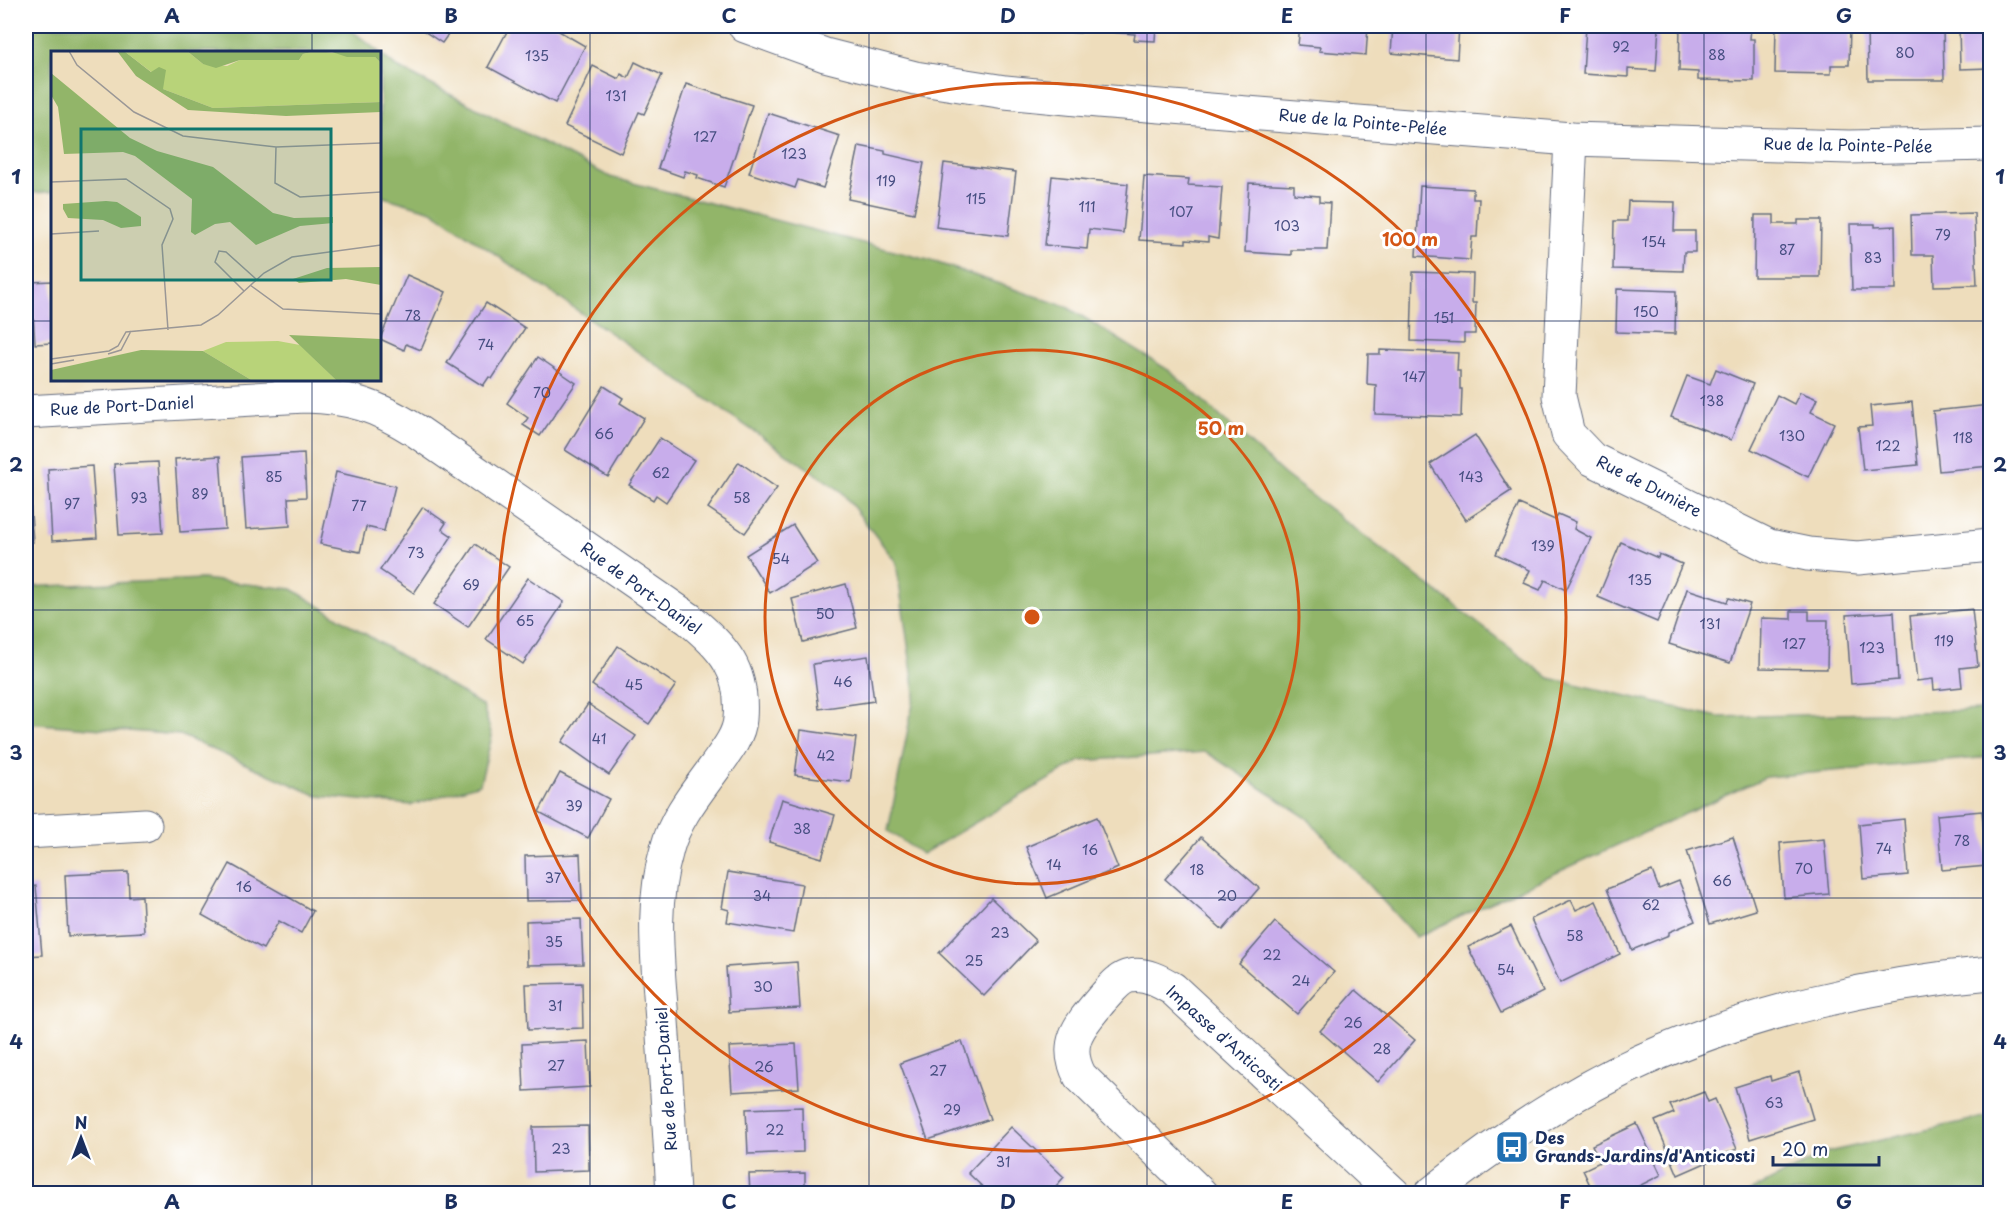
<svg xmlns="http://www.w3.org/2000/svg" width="2016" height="1219" font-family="'Playpen Sans',sans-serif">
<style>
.forest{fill:#92b569;stroke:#567264;stroke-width:1.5}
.building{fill:#c8adeb}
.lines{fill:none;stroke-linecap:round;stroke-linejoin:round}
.minor-casing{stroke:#656c7f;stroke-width:35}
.tertiary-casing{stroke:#656c7f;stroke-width:35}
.minor{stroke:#fff;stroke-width:33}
.tertiary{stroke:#fff;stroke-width:33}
.grid{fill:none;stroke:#1b2f5e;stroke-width:1.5;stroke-opacity:0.55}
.ring{fill:none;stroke:#d45514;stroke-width:3}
.labels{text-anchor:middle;stroke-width:6;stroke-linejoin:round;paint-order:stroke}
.number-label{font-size:14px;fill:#464e81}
.street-label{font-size:16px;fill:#1b2f5e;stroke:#fff}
.poi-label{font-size:16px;font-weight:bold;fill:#1b2f5e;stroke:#fff;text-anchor:start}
.inset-road{fill:none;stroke:#9a9796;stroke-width:1.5}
.view{fill:#0f766e;fill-opacity:0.15;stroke:#0f766e;stroke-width:3}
.inset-edge{fill:none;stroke:#1b2f5e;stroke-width:3}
.centre{fill:#d45514;stroke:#fff;stroke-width:3}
.ring-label{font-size:18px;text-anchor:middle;font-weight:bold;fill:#d45514;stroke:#fff;stroke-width:6;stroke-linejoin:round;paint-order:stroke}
.neatline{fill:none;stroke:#1b2f5e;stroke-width:2}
.grid-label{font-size:20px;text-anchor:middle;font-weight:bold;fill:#1b2f5e}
</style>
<rect width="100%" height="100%" fill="#fff"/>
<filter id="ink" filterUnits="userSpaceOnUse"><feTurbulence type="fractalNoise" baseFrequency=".0167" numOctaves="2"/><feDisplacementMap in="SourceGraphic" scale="12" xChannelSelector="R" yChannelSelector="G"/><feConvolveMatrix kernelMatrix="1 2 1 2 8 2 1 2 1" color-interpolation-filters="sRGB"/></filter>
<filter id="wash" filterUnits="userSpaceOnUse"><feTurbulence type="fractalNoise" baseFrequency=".008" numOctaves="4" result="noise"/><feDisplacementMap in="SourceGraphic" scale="24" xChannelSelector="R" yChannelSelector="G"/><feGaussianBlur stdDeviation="1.35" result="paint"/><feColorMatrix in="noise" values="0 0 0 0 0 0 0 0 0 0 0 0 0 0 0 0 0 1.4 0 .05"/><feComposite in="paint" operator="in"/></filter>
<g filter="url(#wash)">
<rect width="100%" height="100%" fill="#eeddbc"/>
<g class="forest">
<path d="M26,26H346L379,52H52V192L26,193Z"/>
<path d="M380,53L395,66L610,177L932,261L1067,307L1170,371L1284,474L1549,678L1718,717L1990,710V757L1766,777L1416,937L1307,818L1206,752L1080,761L922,854L888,831L915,693L896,562L841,491L432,211L380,196Z"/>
<path d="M202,579L292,589L483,706L492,736L480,784L412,805L318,796L180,735L26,723V587Z"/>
<path d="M1984,1117H1990V1193H1747L1828,1152Z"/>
</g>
<g id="blocks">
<g class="building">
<path d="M428,26H454L442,43L424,31Z"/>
<path d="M510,26H554L561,29L559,31L585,46L555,103L488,67Z"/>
<path d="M1053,26H1080V33L1053,31Z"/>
<path d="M1109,26H1156L1155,41L1134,40L1135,34L1109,32Z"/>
<path d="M1300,26H1368L1366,55L1319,51L1320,47L1298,45Z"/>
<path d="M1393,26H1459L1457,59L1391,53Z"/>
<path d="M1586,26H1659L1656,71L1628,69V77L1583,74Z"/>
<path d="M1680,26H1751L1750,39H1754V81L1698,80V72L1679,71Z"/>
<path d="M1776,26H1850L1849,65H1831V74L1775,73Z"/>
<path d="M1867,26H1943L1944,80H1868Z"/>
<path d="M1959,26H1990V68L1960,69Z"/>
<path d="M635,62L662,75L644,114L639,112L621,153L565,126L593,66L619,79L621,74L628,78Z"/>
<path d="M686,84L752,105L724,187L697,178L698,175L685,171L683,177L658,168Z"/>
<path d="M768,113L840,136L823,188L798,180L795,188L749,173Z"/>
<path d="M859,146L885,151V154L924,163L914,213L848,199Z"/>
<path d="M944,163L1016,172L1008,236L936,227Z"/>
<path d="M1052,176L1128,184L1123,233L1089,229L1087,249L1045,245Z"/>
<path d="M1144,176L1189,179L1188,185L1222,187L1218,239L1208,237V242L1186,240V243L1139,240Z"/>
<path d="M1249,183L1294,185V194L1319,196V202L1330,203L1327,250H1291V255L1245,252Z"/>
<path d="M1420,186L1473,189V199H1479L1477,237H1472L1470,260L1416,256Z"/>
<path d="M1628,201L1675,202L1674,231H1695V252H1684L1683,271L1613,269L1614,221H1627Z"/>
<path d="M1974,213L1977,285L1934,286L1933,255H1912L1911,215Z"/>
<path d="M1755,215H1774V224H1798V220H1821L1820,277H1754Z"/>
<path d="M1850,224H1875V227L1895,226L1896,290H1852Z"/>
<path d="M1413,272L1473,274L1472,303H1476L1475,334H1464V343L1411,341Z"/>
<path d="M407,275L446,292L421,350L406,344L404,350L380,339Z"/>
<path d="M52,281V343L35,344L31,282Z"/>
<path d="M1617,289L1676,291L1675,334L1616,332Z"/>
<path d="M486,303L525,328L492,379L489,377L483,386L447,363Z"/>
<path d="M1380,350L1458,353L1457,371H1460V389H1462L1461,417L1375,414L1376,385L1367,384L1368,354H1380Z"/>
<path d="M538,357L576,383L540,436L523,425L528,418L507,403Z"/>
<path d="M1716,369L1753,384L1731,440L1671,417L1687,376L1710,384Z"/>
<path d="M604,386L623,398L620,403L644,418L608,477L565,450Z"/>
<path d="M1800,392L1817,399L1811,412L1834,423L1808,477L1751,449L1777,395L1794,404Z"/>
<path d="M1912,402L1918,465L1863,470L1858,427L1872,426L1870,406Z"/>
<path d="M1990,405V466L1939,471L1933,411Z"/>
<path d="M1475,435L1511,491L1466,520L1430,464Z"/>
<path d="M660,438L694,460L666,502L656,495L653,500L629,485Z"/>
<path d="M304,453L306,497L288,498L290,526L246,529L241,457Z"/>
<path d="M220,456L225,529L180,532L175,459Z"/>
<path d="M158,462L163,533L119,535L114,464Z"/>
<path d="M739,462L777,488L745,533L708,508Z"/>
<path d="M92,466L97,538L52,541L48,469Z"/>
<path d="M26,471H28L33,542L26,543Z"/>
<path d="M336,472L395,486L384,531L366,527L360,552L320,544Z"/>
<path d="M1519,504L1555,520L1558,514L1576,522L1574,529L1591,538L1566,590L1545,580L1540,590L1524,583L1530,570L1496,554Z"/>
<path d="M423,507L446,523L442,529L452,536L414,593L380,570Z"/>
<path d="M793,525L817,563L770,593L746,555Z"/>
<path d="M1621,542L1658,558L1659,554L1682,564L1657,622L1598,597Z"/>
<path d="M475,544L509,567L468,627L434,604Z"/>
<path d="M528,578L564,602L523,664L486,639Z"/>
<path d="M846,584L857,628L803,642L792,599Z"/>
<path d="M1687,589L1727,602L1729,598L1750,604L1730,663L1669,644Z"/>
<path d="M1972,609L1978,666L1960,668L1962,687L1934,690L1933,679L1917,681L1910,616Z"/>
<path d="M1791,611H1809V620H1828L1827,669L1760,668L1761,618L1791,619Z"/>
<path d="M1894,612L1898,680L1851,684L1846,615Z"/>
<path d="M618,646L676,685L649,724L592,685Z"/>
<path d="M868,656L874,701L819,709L813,664Z"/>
<path d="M588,704L636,736L609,775L562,742Z"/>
<path d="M801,730L856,738L850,782L795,775Z"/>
<path d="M560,773L609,799L588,838L539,812Z"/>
<path d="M782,799L835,815L822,858L769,842Z"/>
<path d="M1982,811L1987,866L1942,870L1937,815Z"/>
<path d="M1097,817L1118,868L1047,898L1026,847Z"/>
<path d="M1904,819L1908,875L1863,879L1859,824Z"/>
<path d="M1201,837L1259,888L1223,930L1165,879Z"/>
<path d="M1733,837L1756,910L1710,924L1687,851Z"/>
<path d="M1824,839L1829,894L1784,898L1780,843Z"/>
<path d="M580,854L582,900L526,901L525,856Z"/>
<path d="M230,864L313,911L301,933L279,921L263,949L202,915Z"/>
<path d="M1652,871L1659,889L1679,881L1695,921L1669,932V935L1632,950L1607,889Z"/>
<path d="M128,872L129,897L142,896L144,932L68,936L65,875Z"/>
<path d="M728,872L802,884L793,933L727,922L729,910L722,908Z"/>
<path d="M36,886L42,955L26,956V887Z"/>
<path d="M991,898L1036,941L984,996L939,953Z"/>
<path d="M1571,900L1576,910L1596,901L1620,954L1560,983L1531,919Z"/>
<path d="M581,919L583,964L527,965L526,921Z"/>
<path d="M1275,922L1334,972L1297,1014L1239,964Z"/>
<path d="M1511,926L1543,992L1501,1013L1468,947Z"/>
<path d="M797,962L800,1008L729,1012L726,967Z"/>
<path d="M582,983L583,1028L528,1030L526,984Z"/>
<path d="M1356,990L1415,1040L1378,1082L1320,1031Z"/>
<path d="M588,1041L590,1087L524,1091L522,1044Z"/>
<path d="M962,1041L990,1119L928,1140L900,1063Z"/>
<path d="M796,1044L799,1088L732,1092L729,1047Z"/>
<path d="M1799,1072L1813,1119L1750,1139L1735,1087L1770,1076L1771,1081Z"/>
<path d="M1704,1092L1708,1102L1715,1099L1737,1149L1678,1175L1655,1121L1674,1113L1670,1105Z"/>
<path d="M802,1107L803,1152L748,1154L746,1109Z"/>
<path d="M1637,1124L1661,1175L1631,1190L1632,1194H1594L1583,1170L1600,1162L1592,1145Z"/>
<path d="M588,1126L589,1170L534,1172L533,1127Z"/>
<path d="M1011,1127L1064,1177L1049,1194H990L968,1173Z"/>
<path d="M805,1173V1194H750L749,1174Z"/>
</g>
</g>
</g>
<g filter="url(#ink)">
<use href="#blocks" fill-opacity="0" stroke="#656c7f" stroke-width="1.5"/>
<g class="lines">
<g class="minor-casing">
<g id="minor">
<path d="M745,26L825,55L915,78L1005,92L1098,101L1571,139L1849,147L1990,144"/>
<path d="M1571,139L1559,396L1568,434L1592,459L1769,546L1808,554L1858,558L1990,545"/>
<path d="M26,412L305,396C351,397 376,406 415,430L689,619C724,649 744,669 740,719C739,736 725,753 715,767C697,792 675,818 667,849C650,907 658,961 662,1021C666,1078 670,1136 673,1194"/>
<path d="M26,832L145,825"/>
<path d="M1201,1194L1080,1076C1062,1043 1081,1024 1102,999C1110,991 1118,978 1130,976C1145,973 1160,981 1173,989L1394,1194"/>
</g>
</g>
<g class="tertiary-casing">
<path id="tertiary" d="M1431,1194C1494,1144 1570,1093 1643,1060C1747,1013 1876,983 1990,973"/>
</g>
<use href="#minor" class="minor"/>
<use href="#tertiary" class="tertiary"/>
</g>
</g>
<path class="grid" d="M312,26V52M590,26V1194M869,26V1194M1147,26V1194M1426,26V1194M1704,26V1194M26,321H52M380,321H1990M312,380V1194M26,610H1990M26,898H1990"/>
<g class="ring">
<circle cx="1032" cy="617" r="267"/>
<circle cx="1032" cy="617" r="534"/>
</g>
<defs>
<g id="bus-square" transform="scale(1.725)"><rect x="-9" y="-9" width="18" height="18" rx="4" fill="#1f6fb2" stroke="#fff"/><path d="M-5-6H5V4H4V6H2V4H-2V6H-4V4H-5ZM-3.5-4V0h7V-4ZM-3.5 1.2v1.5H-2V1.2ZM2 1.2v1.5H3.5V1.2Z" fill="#fff"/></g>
</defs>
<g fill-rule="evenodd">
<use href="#bus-square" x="1512" y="1147"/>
</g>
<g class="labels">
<g class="number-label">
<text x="1621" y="52">92</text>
<text x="1905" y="58">80</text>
<text x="1717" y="60">88</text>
<text x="537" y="61">135</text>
<text x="616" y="101">131</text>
<text x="705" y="142">127</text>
<text x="794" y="159">123</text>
<text x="886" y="186">119</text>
<text x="976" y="204">115</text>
<text x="1087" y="212">111</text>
<text x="1181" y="217">107</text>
<text x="1287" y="231">103</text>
<text x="1943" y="240">79</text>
<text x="1654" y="247">154</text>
<text x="1787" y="255">87</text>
<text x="1873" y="263">83</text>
<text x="1646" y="317">150</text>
<text x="413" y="321">78</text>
<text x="1444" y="323">151</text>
<text x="486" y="350">74</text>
<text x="1414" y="382">147</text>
<text x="542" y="398">70</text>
<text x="1712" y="406">138</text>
<text x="604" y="439">66</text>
<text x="1792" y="441">130</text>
<text x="1963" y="443">118</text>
<text x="1888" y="451">122</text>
<text x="661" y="478">62</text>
<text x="274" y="482">85</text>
<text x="1471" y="482">143</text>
<text x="200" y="499">89</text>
<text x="139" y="503">93</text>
<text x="742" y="503">58</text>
<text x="72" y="509">97</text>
<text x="359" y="511">77</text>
<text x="1543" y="551">139</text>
<text x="416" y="558">73</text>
<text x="781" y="564">54</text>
<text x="1640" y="585">135</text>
<text x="471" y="590">69</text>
<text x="825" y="619">50</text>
<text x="525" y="626">65</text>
<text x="1710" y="629">131</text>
<text x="1944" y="646">119</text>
<text x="1794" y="649">127</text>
<text x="1872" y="653">123</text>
<text x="843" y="687">46</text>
<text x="634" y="690">45</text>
<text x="599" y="744">41</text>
<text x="826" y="761">42</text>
<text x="574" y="811">39</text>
<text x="802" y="834">38</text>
<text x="1962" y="846">78</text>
<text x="1884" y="854">74</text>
<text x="1090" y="855">16</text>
<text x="1054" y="870">14</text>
<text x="1804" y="874">70</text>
<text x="1197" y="875">18</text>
<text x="553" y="883">37</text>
<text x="1722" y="886">66</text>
<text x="244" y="892">16</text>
<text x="762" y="901">34</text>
<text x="1227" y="901">20</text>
<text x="1651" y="910">62</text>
<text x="1000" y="938">23</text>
<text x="1575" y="941">58</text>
<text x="554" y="947">35</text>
<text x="1272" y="960">22</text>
<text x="974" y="966">25</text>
<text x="1506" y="975">54</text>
<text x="1301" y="986">24</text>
<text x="763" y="992">30</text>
<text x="555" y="1011">31</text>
<text x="1353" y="1028">26</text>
<text x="1382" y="1054">28</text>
<text x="556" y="1071">27</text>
<text x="764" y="1072">26</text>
<text x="938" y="1076">27</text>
<text x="1774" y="1108">63</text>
<text x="952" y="1115">29</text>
<text x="775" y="1135">22</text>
<text x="561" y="1154">23</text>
<text x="1003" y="1167">31</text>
</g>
<g class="street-label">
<text transform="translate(1363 122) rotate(5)" y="6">Rue de la Pointe-Pelée</text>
<text transform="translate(1848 145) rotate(1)" y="6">Rue de la Pointe-Pelée</text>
<text transform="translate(122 406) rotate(-3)" y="6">Rue de Port-Daniel</text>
<text transform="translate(1649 486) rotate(27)" y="6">Rue de Dunière</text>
<text transform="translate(641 588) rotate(36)" y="6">Rue de Port-Daniel</text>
<text transform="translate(1224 1038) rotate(42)" y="6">Impasse d'Anticosti</text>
<text transform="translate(666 1079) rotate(-94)" y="6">Rue de Port-Daniel</text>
</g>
<g class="poi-label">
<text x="1535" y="1144">Des<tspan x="1535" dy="18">Grands-Jardins/d'Anticosti</tspan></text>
</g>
</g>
<g transform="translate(51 51)">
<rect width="330" height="330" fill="#eeddbc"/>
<path d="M73,0H136L152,13L176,15L189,9H248L252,3L265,0L324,6L330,12V51L162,57L112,38V30ZM227,290L249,294L286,330H202L152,300L175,291Z" fill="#b8d379"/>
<path d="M66,0H73L100,21L108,16L115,19L112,38L162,57L330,51V61L235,65L137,59L85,25ZM136,0H265L252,3L248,9H189L165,17L152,13ZM278,0H330V12L324,6H296ZM0,22L79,87L106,100L162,116L222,162L243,167L282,166V172L249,175L205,194L179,171L164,173L144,184L140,181L141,148L84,105L72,101L13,103L7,56L0,44ZM55,150L66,151L90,166V175L70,177L52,169L17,167L12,158V153ZM330,216V234L295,228L248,232L242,228L276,217ZM238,284L330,288V330H286ZM90,299L152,300L202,330H0V319Z" fill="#92b569"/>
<path class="inset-road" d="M18,0L26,14L83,61L132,85L225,96L330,92M225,96L224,132L249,146L330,141M0,131L75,128L119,158L122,168L111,194L117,279M0,183L48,180M199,234L232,258L330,263M193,240L164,211L168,200L175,201L205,228M57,303L70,299L80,280M0,308L58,300L67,295L75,281L150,274L167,264L213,222L241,206L330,194M0,313L23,309"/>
<path class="view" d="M30,78H280V229H30Z"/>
<rect width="330" height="330" class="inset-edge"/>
</g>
<circle cx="1032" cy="617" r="9" class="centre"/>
<g class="ring-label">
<text x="1410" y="246">100 m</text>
<text x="1221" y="435">50 m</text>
</g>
<rect width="2016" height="1219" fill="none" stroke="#fff" stroke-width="66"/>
<g transform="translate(81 1138)" stroke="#ffffff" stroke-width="4.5" paint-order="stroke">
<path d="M0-4.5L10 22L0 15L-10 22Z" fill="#1b2f5e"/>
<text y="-9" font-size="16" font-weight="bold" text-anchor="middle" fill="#1b2f5e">N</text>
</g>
<path d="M1773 1156v9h106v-9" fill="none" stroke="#1b2f5e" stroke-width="3"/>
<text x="1782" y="1156" font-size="18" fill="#1b2f5e" stroke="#ffffff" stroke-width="4.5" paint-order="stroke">20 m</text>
<rect x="33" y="33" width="1950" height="1153" class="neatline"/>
<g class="grid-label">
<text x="172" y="23">A</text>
<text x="451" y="23">B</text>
<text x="729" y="23">C</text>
<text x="1008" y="23">D</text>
<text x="1287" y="23">E</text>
<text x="1565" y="23">F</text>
<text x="1844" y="23">G</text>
<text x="16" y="184">1</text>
<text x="2000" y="184">1</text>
<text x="16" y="472">2</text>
<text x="2000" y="472">2</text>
<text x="16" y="760">3</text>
<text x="2000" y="760">3</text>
<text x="16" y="1049">4</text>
<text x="2000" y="1049">4</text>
<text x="172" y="1209">A</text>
<text x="451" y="1209">B</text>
<text x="729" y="1209">C</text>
<text x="1008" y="1209">D</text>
<text x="1287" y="1209">E</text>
<text x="1565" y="1209">F</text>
<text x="1844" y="1209">G</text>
</g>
</svg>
